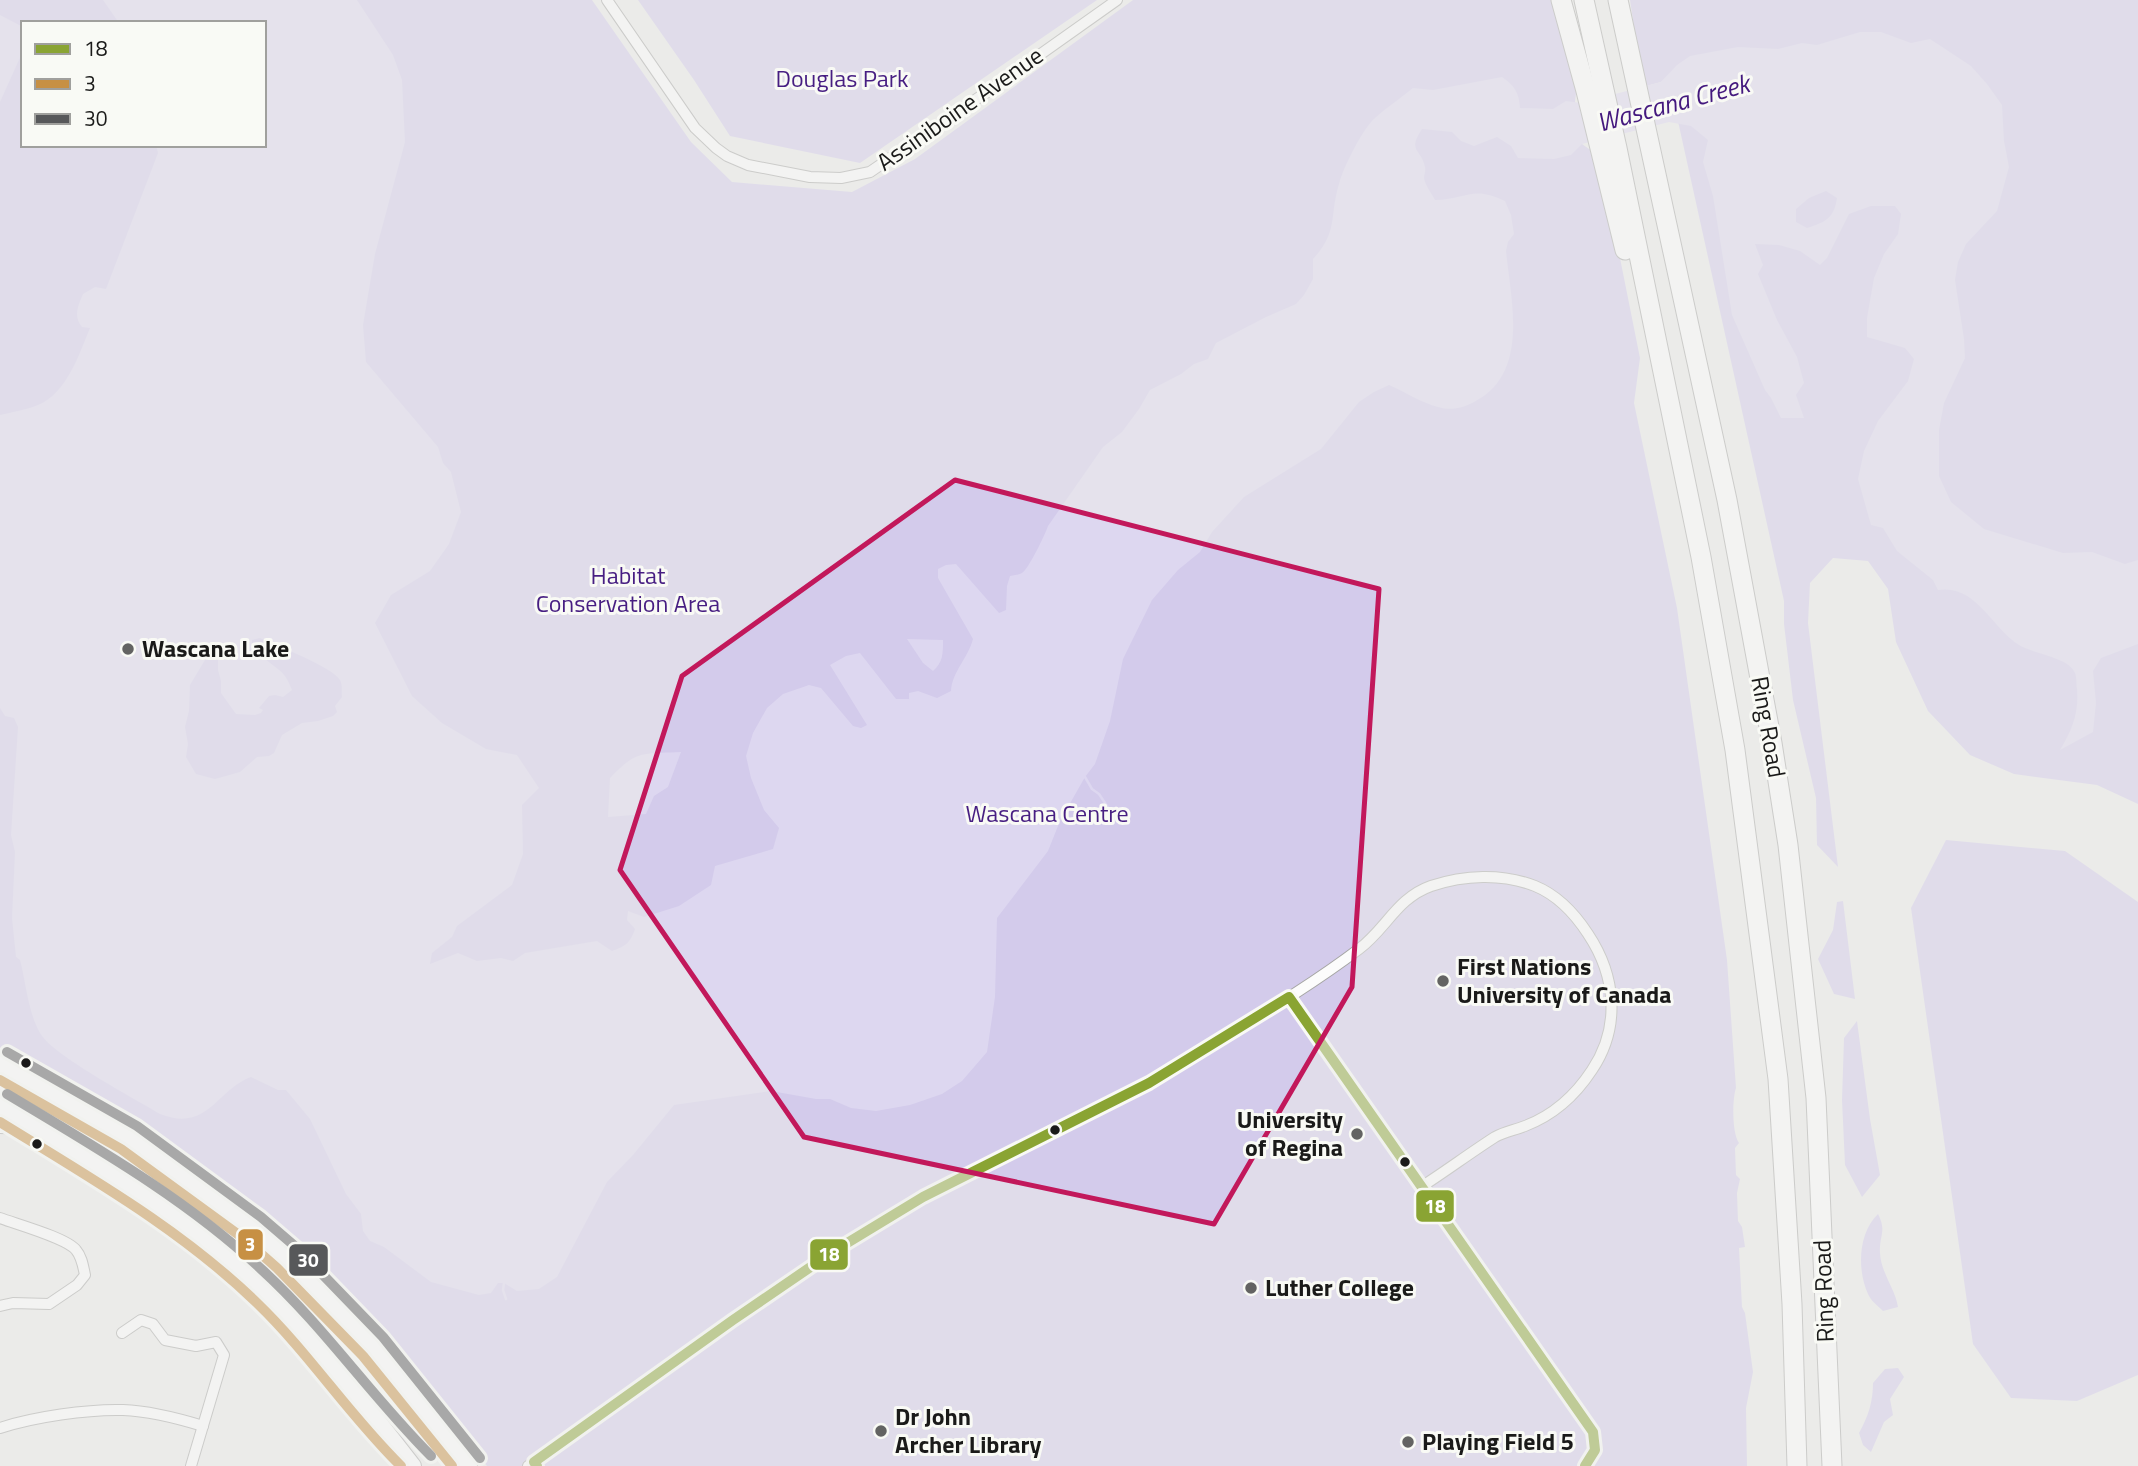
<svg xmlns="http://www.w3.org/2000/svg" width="2138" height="1466" font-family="'Titillium Web',sans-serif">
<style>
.green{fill:#d3cbeb;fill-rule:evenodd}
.water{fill:#ddd7f0;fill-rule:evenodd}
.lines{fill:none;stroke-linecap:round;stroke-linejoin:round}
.stream{stroke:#ddd7f0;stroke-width:2.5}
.minor-casing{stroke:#a6a6a4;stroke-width:12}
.secondary-casing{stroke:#a6a6a4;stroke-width:18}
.motorway-casing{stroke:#a6a6a4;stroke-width:21}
.minor{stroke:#fcfcfc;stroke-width:10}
.secondary{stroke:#fcfcfc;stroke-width:16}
.motorway{stroke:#fcfcfc;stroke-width:19}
.bus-1-casing{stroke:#f9faf5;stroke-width:16}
.bus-2-casing{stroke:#f9faf5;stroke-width:16}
.bus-3-casing{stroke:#f9faf5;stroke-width:16}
.bus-1{stroke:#8aa433;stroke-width:10}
.bus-2{stroke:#c79044;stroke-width:10}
.bus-3{stroke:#57585a;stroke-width:10}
.marked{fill:none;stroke:#c2185b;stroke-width:5;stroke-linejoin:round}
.poi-dot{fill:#636362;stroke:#f9faf5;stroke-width:2.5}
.bus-dot{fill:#1a1a19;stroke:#f9faf5;stroke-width:2.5}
.labels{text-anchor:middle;stroke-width:6;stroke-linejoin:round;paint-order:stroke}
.park-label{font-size:24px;fill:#471e82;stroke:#f9faf5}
.street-label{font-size:24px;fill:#1a1a19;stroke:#f9faf5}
.poi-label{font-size:24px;font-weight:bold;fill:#1a1a19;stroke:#f9faf5;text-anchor:start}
.water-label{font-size:26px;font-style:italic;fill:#44197e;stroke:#f9faf5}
.line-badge{stroke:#f9faf5;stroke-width:2.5}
.badge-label{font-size:19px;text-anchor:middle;font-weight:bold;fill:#fff}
</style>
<rect width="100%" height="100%" fill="#ebebe9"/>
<g class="green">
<path d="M0,0H592L691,142L732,182L852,192L915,159L1133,0H1554L1581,92L1576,93L1575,102L1582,144L1589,149L1594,148L1617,243L1640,358L1634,403L1677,608L1727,960L1736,1088C1732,1100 1732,1133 1739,1143L1735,1148L1736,1175L1740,1179L1737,1193L1738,1221L1742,1227L1745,1247L1739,1248L1742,1307L1745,1313L1753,1372L1746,1408L1747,1466H487L420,1377L320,1270L229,1194L171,1152L72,1090L0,1051ZM23,23H264V145H23Z"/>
<path d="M638,0H1097L860,163L730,136L694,80Z"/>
<path d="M1630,0H2138V804L2097,785L2014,774L1970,755L1928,711L1896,642L1888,589L1868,561L1833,558L1810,583L1808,623L1838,867L1817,845L1816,798L1793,700L1784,624V601L1668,76L1661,82L1643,87Z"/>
<path d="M1946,840L2065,851L2138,902V1375L2077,1401L2011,1398L1973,1344L1911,908Z"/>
<path d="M1843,901L1855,999L1834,994L1818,959L1833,930L1837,902Z"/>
<path d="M1857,1021L1870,1119L1880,1175L1862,1197L1845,1165L1842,1100L1844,1038Z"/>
<path d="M31,1105L67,1126L72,1133L69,1136L57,1134L25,1110Z"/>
<path d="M100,1141C109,1142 112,1149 119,1154C127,1161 137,1163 145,1170L146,1179L140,1182C124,1172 106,1163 97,1146Z"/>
<path d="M165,1188C183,1191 183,1195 195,1205C205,1212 217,1216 226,1223L227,1231C205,1235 188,1218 174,1204C170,1200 165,1197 160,1193Z"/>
<path d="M1878,1214C1887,1231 1879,1236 1880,1253C1881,1273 1895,1288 1898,1307L1883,1311C1878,1306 1871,1301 1868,1294C1857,1270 1858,1233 1878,1214Z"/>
<path d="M289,1279L319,1306L350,1350L346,1361L332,1352L306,1314L291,1308L281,1298L279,1282Z"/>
<path d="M1898,1368L1904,1377L1890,1399L1893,1415L1884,1422L1871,1452L1863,1445L1859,1433C1868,1417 1873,1402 1873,1383L1885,1369Z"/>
<path d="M379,1377C389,1384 404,1391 408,1403C413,1416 411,1428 422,1439L419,1451L404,1440L369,1396V1386Z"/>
</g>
<g class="water">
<path d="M103,0H357L393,55L402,80L405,142L375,254L363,325L366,362L438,447L443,463L451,472L461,512L449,544L430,571L391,595L375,623L412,696L442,723L486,749L517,755L539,788L522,805L523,854L512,885L457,926L452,937L432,953L430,964L458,953L477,961L501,958L513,961L525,953L597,941L612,951C626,946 630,943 635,929L627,920L628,911L644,917L660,912L679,906L711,885L715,866L773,849L779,828L764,810L751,778L746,756L753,733L767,708L783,694L809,685L821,688L853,726L861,728L867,725L830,665L846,656L860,653L896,699H909V693L918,691L937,698L951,691C952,672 968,658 973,639L938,578V569L946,565L956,564L999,613L1006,610L1007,586L1010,576C1014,575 1018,575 1022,573C1028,570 1045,535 1048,526L1103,447L1122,432L1139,409L1150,390L1181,374L1194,364L1208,359L1216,343L1266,317L1296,304L1304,295L1313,279V259C1339,231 1329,216 1339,184C1343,168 1363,128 1375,118C1387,107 1401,98 1413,88L1433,90L1502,77C1515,86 1519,93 1520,108L1553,109L1566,101L1581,103L1661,82L1677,65L1690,56L1738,47L1778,49L1802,43L1817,45L1860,32H1881L1911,43L1930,39L1971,66L1987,84L2002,105L2004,141L2009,167L1997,211L1966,244L1958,262L1955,280L1964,339L1965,358L1944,403L1939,430V476L1951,502L1984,529L2063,553L2092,552L2125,564L2138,560V644L2101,658L2093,671L2096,703L2093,732L2060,750C2072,730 2079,713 2077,689C2076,684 2077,678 2075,673C2069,657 2033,654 2019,645C1991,627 1976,584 1938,590L1933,580L1897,551L1883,528L1871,525L1858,479L1864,451L1878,421L1908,381L1914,359L1905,348L1867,337V318L1874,278L1884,254L1898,234L1901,214L1895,206H1871L1849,214L1827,258L1820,265L1800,251L1779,245L1755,244L1763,265L1758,274L1777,320L1797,357L1804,383L1796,395L1804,418H1781L1771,398L1765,390L1732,315L1713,196L1703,162L1708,140L1691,126L1669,122L1582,144L1571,155L1554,159L1518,158L1511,146L1497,137L1474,146L1461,141L1452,132L1422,129C1407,152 1421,148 1425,167C1426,171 1424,175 1424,178C1425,185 1432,194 1435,200C1467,199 1473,185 1505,201L1511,215L1514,234L1508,242L1506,251C1511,301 1530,374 1474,402C1463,408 1451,411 1438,407C1422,403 1405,392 1389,385L1374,392L1359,402L1321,449L1244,497L1212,532L1200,552L1178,570L1152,600L1123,659L1110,721L1095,764L1085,777L1060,821L1048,851L997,918L995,997L987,1052L962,1081L942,1094L910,1105L876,1111L851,1108L830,1099H816L771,1091L674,1105L633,1155L607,1182L557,1277L539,1289L517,1291L504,1283H498L491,1293L479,1295L431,1282L384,1247L370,1241L363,1231L361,1214L346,1194L310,1119L286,1090H278L251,1077C217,1089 208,1133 160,1114C134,1098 52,1055 40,1033C28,1012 26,983 20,960L16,957L12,918L15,852L11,835L18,727L14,718L5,716L0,708V415C12,412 26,410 38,405C67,393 79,354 90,328L82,327C73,316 78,306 83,294L95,287L106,289L158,153L156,145H264V23H119ZM1826,191L1837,198C1834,218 1826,222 1807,228L1796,222V209L1809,198ZM260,638C277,646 331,666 340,680C343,686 341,691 342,697L335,706L337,712L333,716L318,721L302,723L282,735L274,753L269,756L257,757L240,772L215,779L196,774L186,757L188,744L185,727L189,711L190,685L208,655L214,653L218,656V670L221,681V693L236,714L255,715L261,713L263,710L259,708L269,696L275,695L283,697L292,690C285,673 283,673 270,663C263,658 259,651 252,647V640Z"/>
<path d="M0,15L23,27V51L0,102Z"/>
<path d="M907,639L943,640C943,654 943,662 933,671L923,663Z"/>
<path d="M681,752L668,787L654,796L646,814L608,817L610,778C637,749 644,754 681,752Z"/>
</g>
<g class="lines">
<g class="stream">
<path d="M1085,777L1092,789L1099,794L1117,821"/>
<path d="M504,1283L503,1290L506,1299"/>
</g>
<g class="minor-casing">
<g id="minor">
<path d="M607,0L695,128L716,148L727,156L748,165L810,177L841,178L870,172L1000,83L1117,0"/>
<path d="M1289,997L1593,1432C1599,1449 1596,1453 1585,1466"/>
<path d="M0,1218C16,1224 67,1238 76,1250C82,1257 83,1266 85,1275L77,1285L49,1304L13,1303L0,1306"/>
<path d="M122,1333L141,1320L153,1324L165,1340L196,1346L216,1342L224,1355L191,1466"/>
<path d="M0,1428C33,1417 88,1409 123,1410C150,1411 177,1418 203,1426"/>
<path d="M528,1466C553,1450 577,1432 601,1415C680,1359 757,1298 840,1248C867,1231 895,1213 923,1197C996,1156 1073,1123 1147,1084C1175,1068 1203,1051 1230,1034C1274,1007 1318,980 1359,949C1386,929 1397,898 1431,886C1464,875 1502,873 1535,886C1557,895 1575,914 1588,934C1616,976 1621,1027 1592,1070C1575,1096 1554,1115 1525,1126C1515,1130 1504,1132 1495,1137C1470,1153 1446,1171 1421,1187"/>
</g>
</g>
<g class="secondary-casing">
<g id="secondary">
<path d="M0,1064L129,1137L252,1227L287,1258L373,1347L457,1449L469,1466"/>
<path d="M0,1106C73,1152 151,1193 218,1249C293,1311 353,1389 413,1466"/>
<path d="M0,1125L29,1126"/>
</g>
</g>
<g class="motorway-casing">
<g id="motorway">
<path d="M1561,0L1586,91L1625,250"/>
<path d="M1584,0L1617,148L1701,557L1735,750L1778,1079L1792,1304L1797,1466"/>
<path d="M1618,0L1727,500L1772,743L1788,845L1816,1098L1832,1466"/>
</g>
</g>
<use href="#minor" class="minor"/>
<use href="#secondary" class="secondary"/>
<use href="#motorway" class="motorway"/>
<g class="bus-1-casing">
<path id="bus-1" d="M537,1466L534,1462L733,1320L834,1251L923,1197L1149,1083L1289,997L1593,1432L1595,1450L1585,1466"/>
</g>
<g class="bus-2-casing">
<g id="bus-2">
<path d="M0,1080L121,1149L243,1238L277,1268L363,1356L452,1466"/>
<path d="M0,1122C89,1177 181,1229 257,1303C309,1353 349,1415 401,1466"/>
</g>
</g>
<g class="bus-3-casing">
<g id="bus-3">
<path d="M7,1052L137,1126L261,1217L297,1248L383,1337L480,1458"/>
<path d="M7,1094C95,1147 185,1198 260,1268C323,1325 371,1396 431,1456"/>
</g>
</g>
<use href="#bus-1" class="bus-1"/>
<use href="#bus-2" class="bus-2"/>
<use href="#bus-3" class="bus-3"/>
</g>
<path d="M0 0H2138V1466H0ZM955,480L1379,589L1352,987L1214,1224L804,1137L620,870L682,676Z" fill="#ebebe9" fill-opacity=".55" fill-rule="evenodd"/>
<path class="marked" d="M955,480L1379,589L1352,987L1214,1224L804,1137L620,870L682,676Z"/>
<g class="poi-dot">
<circle cx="128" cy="649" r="7"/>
<circle cx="1443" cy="981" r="7"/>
<circle cx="1357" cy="1134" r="7"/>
<circle cx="1251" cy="1288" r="7"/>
<circle cx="881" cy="1431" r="7"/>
<circle cx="1408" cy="1442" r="7"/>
</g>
<g class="bus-dot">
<circle cx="26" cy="1063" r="6"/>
<circle cx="1055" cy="1130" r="6"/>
<circle cx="37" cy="1144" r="6"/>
<circle cx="1405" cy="1162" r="6"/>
</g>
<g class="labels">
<g class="park-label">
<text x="842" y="87">Douglas Park</text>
<text x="628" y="584">Habitat<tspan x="628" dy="28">Conservation Area</tspan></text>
<text x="1047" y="822">Wascana Centre</text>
</g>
<g class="street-label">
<text transform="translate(960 109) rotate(-35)" y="8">Assiniboine Avenue</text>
<text transform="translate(1768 727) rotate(80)" y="8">Ring Road</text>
<text transform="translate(1824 1291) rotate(-92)" y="8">Ring Road</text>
</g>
<g class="poi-label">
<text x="142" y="657">Wascana Lake</text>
<text x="1457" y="975">First Nations<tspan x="1457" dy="28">University of Canada</tspan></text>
<text x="1343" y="1128" text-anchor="end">University<tspan x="1343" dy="28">of Regina</tspan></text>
<text x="1265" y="1296">Luther College</text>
<text x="895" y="1425">Dr John<tspan x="895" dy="28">Archer Library</tspan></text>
<text x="1422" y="1450">Playing Field 5</text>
</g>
<g class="water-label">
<text transform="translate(1673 103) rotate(-15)" y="9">Wascana Creek</text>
</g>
</g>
<g class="line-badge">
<rect x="1415" y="1189" width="40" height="34" rx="7" fill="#8aa433"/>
<rect x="237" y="1228" width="27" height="33" rx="7" fill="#c79044"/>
<rect x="809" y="1238" width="40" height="33" rx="7" fill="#8aa433"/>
<rect x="288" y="1243" width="41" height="34" rx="7" fill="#57585a"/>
</g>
<g class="badge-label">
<text x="1435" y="1213">18</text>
<text x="250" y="1251">3</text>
<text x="829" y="1261">18</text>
<text x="308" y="1267">30</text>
</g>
<rect x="21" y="21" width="245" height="126" fill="#f9faf5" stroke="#a0a09d" stroke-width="2"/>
<rect x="35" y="44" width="35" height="10" fill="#8aa433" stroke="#a0a09d" stroke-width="2"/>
<text x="84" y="56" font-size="21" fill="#1a1a19">18</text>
<rect x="35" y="79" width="35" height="10" fill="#c79044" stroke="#a0a09d" stroke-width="2"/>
<text x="84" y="91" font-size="21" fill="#1a1a19">3</text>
<rect x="35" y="114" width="35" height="10" fill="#57585a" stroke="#a0a09d" stroke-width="2"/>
<text x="84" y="126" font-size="21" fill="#1a1a19">30</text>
</svg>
